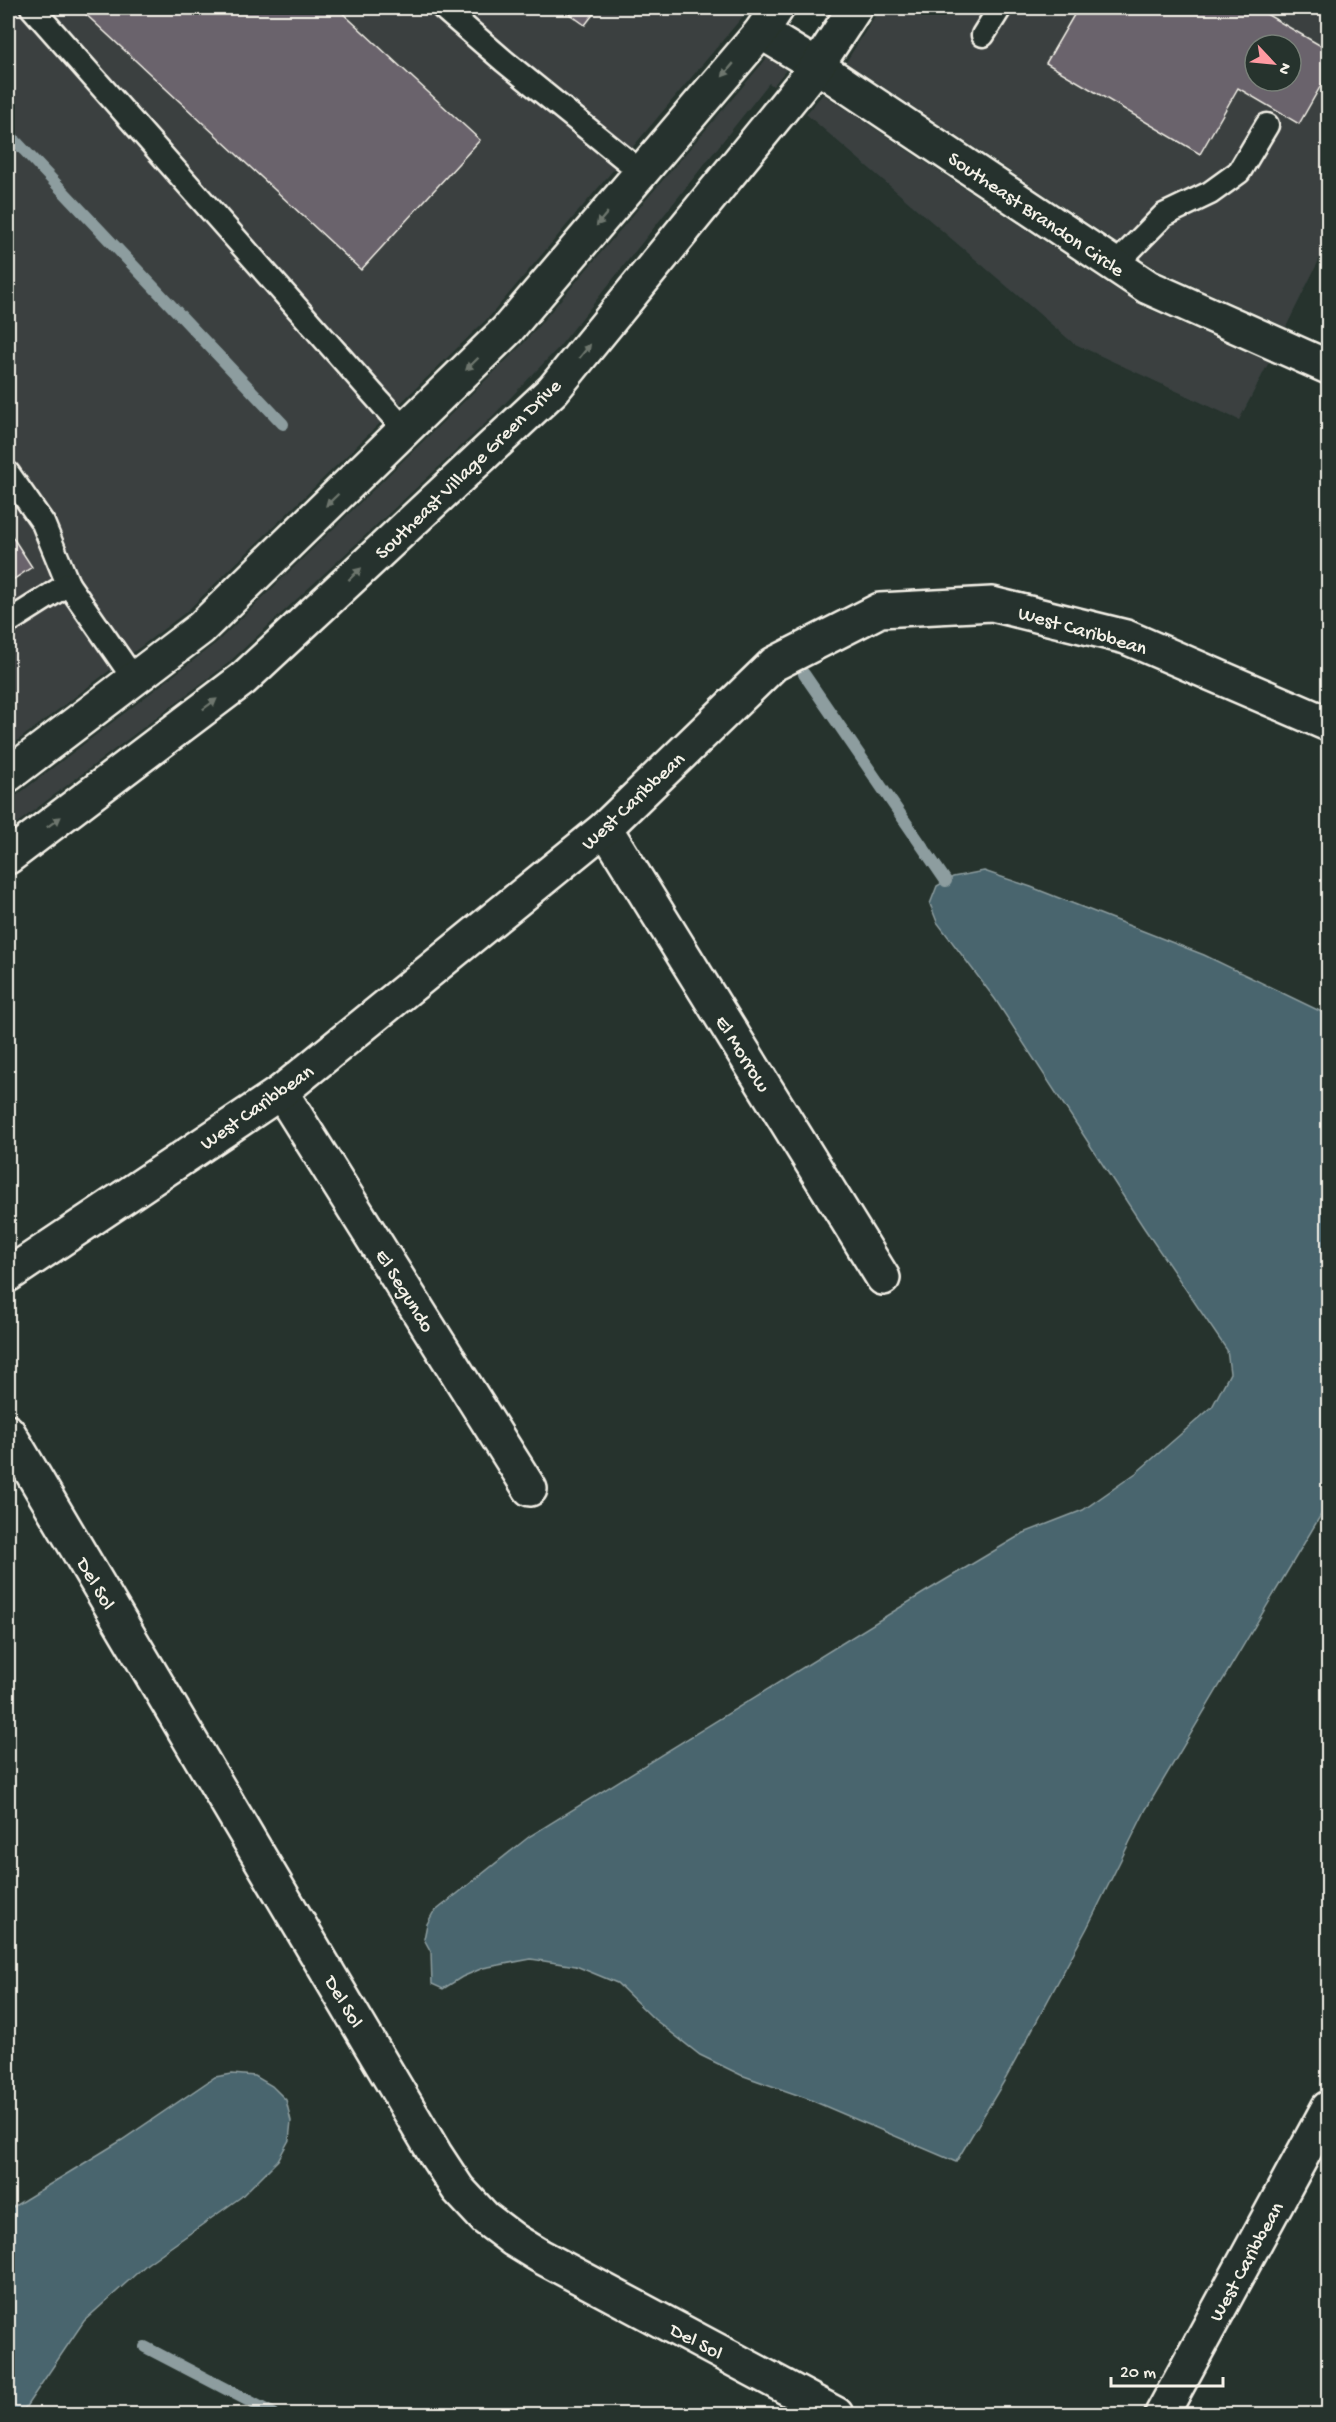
<svg xmlns="http://www.w3.org/2000/svg" width="1336" height="2422" font-family="'Gochi Hand',sans-serif">
<style>
.built{fill:#3a4140;fill-rule:evenodd}
.water{fill:#48656e;stroke:#8d9d9f;stroke-width:1.5}
.lines{fill:none;stroke-linecap:round;stroke-linejoin:round}
.stream{stroke:#8d9d9f;stroke-width:12}
.building{fill:#6a636c;stroke:#f4f1e8;stroke-width:1.5;fill-rule:evenodd}
.lane-casing{stroke:#f4f1e8;stroke-width:27}
.street-casing{stroke:#f4f1e8;stroke-width:38}
.secondary-casing{stroke:#f4f1e8;stroke-width:38}
.lane{stroke:#26332d;stroke-width:22}
.street{stroke:#26332d;stroke-width:33}
.secondary{stroke:#26332d;stroke-width:33}
.oneway{fill:#6e766e}
.labels{text-anchor:middle;stroke-width:4.5;stroke-linejoin:round;paint-order:stroke}
.street-label{font-size:20px;fill:#f4f1e8;stroke:#26332d}
</style>
<rect width="100%" height="100%" fill="#26332d"/>
<filter id="ink" filterUnits="userSpaceOnUse"><feTurbulence type="fractalNoise" baseFrequency=".0167" numOctaves="2"/><feDisplacementMap in="SourceGraphic" scale="12" xChannelSelector="R" yChannelSelector="G"/><feConvolveMatrix kernelMatrix="1 2 1 2 8 2 1 2 1" color-interpolation-filters="sRGB"/></filter>
<g filter="url(#ink)">
<g class="built">
<path d="M8,8H750L490,316L186,612L8,748Z"/>
<path d="M880,8H1328V242L1286,327L1158,270L846,62ZM1255,45H1291V81H1255Z"/>
<path d="M767,58L786,70L773,86L769,83L559,347L486,423L227,664L8,830V802L216,643L523,344Z"/>
<path d="M823,94L1140,305L1269,362L1239,420L1073,343L806,114Z"/>
</g>
<g class="water">
<path d="M984,871L1031,887L1204,955L1328,1015V1503L1146,1809L1087,1928L1006,2078L956,2162L806,2098L741,2075L700,2055L654,2019L617,1983L576,1966L531,1959L483,1968L462,1977L443,1989L432,1984L431,1952L424,1939L427,1924L433,1913L530,1836L925,1592L1024,1533L1083,1510L1136,1473L1212,1407L1230,1373L1227,1350L1144,1228L995,999L937,922L930,904L937,886L953,877Z"/>
<path d="M232,2074L255,2076L272,2086L286,2100L291,2121L289,2140L278,2160L241,2197L147,2264L84,2321L21,2414H8V2210L122,2140L215,2077Z"/>
</g>
<g class="lines">
<g class="stream">
<path d="M8,133L283,424"/>
<path d="M804,674L946,881"/>
<path d="M145,2347L274,2414"/>
</g>
</g>
<g class="building">
<path d="M79,8H337L480,140L361,270Z"/>
<path d="M561,8H598L585,25Z"/>
<path d="M1078,8H1256L1328,50V73L1299,124L1238,88L1200,154L1046,63ZM1255,45H1291V81H1255Z"/>
<path d="M8,530L32,567L8,583Z"/>
</g>
<g class="lines">
<g class="lane-casing">
<g id="lane">
<path d="M32,8L404,429"/>
<path d="M443,8L504,61L641,172"/>
<path d="M983,35L1000,8"/>
<path d="M1115,265L1164,215L1210,193L1239,172L1267,125"/>
<path d="M8,473L43,523L68,584"/>
<path d="M8,622L68,584L134,679"/>
</g>
</g>
<g class="street-casing">
<g id="street">
<path d="M761,32L817,66L1148,287L1328,367"/>
<path d="M605,828L883,1278"/>
<path d="M281,1092L530,1489"/>
<path d="M8,1275L281,1092L605,828L774,664L880,610L992,604L1126,637L1328,724"/>
<path d="M8,1432L435,2154L458,2189L485,2218L514,2240L540,2256L836,2414"/>
<path d="M1162,2414L1328,2108"/>
</g>
</g>
<g class="secondary-casing">
<g id="secondary">
<path d="M8,775L201,628L507,330L761,32L777,8"/>
<path d="M8,857L243,679L553,390L817,66L855,8"/>
</g>
</g>
<use href="#lane" class="lane"/>
<use href="#street" class="street"/>
<use href="#secondary" class="secondary"/>
</g>
<defs><path id="oneway-solid" d="M-6-.8H1V-3.2L6.5 0L1 3.2V.8H-6Z" transform="scale(1.5)"/></defs>
<g class="oneway">
<use href="#oneway-solid" transform="translate(728 70) rotate(130)"/>
<use href="#oneway-solid" transform="translate(602 219) rotate(130)"/>
<use href="#oneway-solid" transform="translate(585 351) rotate(-51)"/>
<use href="#oneway-solid" transform="translate(472 364) rotate(136)"/>
<use href="#oneway-solid" transform="translate(332 500) rotate(136)"/>
<use href="#oneway-solid" transform="translate(355 574) rotate(-43)"/>
<use href="#oneway-solid" transform="translate(210 704) rotate(-37)"/>
<use href="#oneway-solid" transform="translate(54 822) rotate(-37)"/>
</g>
</g>
<g class="labels">
<g class="street-label">
<text transform="translate(1037 213) rotate(34)" y="7">Southeast Brandon Circle</text>
<text transform="translate(467 468) rotate(-44)" y="7">Southeast Village Green Drive</text>
<text transform="translate(1083 629) rotate(16)" y="7">West Caribbean</text>
<text transform="translate(632 800) rotate(-43)" y="7">West Caribbean</text>
<text transform="translate(744 1053) rotate(58)" y="7">El Morrow</text>
<text transform="translate(256 1106) rotate(-35)" y="7">West Caribbean</text>
<text transform="translate(406 1290) rotate(58)" y="7">El Segundo</text>
<text transform="translate(97 1583) rotate(59)" y="7">Del Sol</text>
<text transform="translate(345 2001) rotate(59)" y="7">Del Sol</text>
<text transform="translate(1245 2261) rotate(-61)" y="7">West Caribbean</text>
<text transform="translate(697 2340) rotate(28)" y="7">Del Sol</text>
</g>
</g>
<rect width="1336" height="2422" fill="none" stroke="#26332d" stroke-width="30"/>
<rect x="15" y="15" width="1306" height="2392" fill="none" stroke="#f4f1e8" stroke-width="2" filter="url(#ink)"/>
<g transform="translate(1273 63) rotate(116)"><circle r="28" fill="#26332d" stroke="#787f78" stroke-width="1.5"/>
<path d="M0-4.5L10 22L0 15L-10 22Z" fill="#ff9aa2"/>
<text y="-9" font-size="16" font-weight="bold" text-anchor="middle" fill="#f4f1e8">N</text>
</g>
<path d="M1111 2377v9h112v-9" fill="none" stroke="#f4f1e8" stroke-width="3"/>
<text x="1120" y="2377" font-size="18" fill="#f4f1e8" stroke="#26332d" stroke-width="4.5" paint-order="stroke">20 m</text>
</svg>
